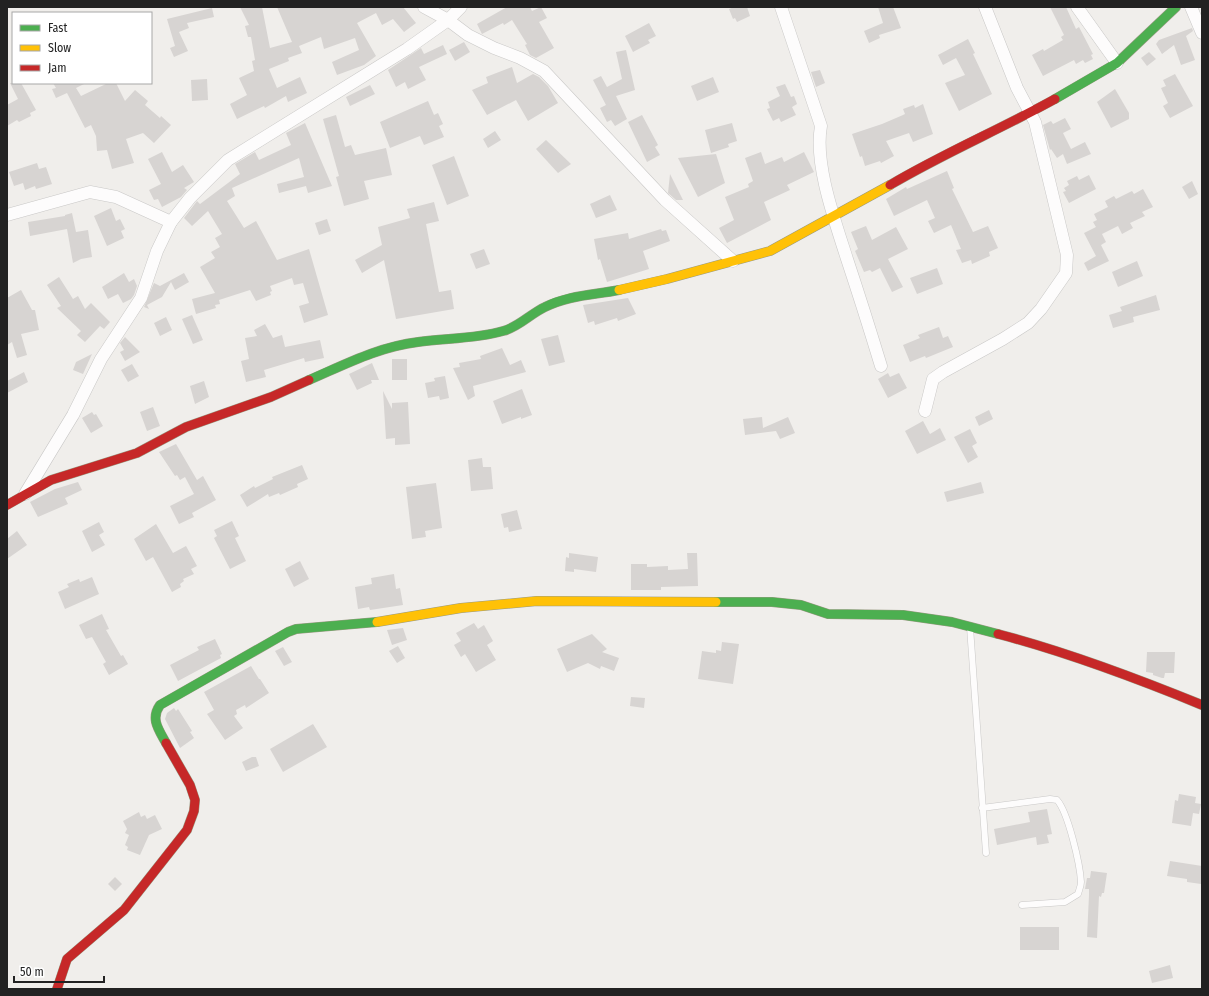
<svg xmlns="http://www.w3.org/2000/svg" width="1209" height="996" font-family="'Fira Sans Condensed',sans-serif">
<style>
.building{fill:#d7d4d2}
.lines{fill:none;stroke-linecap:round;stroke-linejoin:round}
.lane-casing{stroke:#c9c8c7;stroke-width:7}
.street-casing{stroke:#c9c8c7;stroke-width:13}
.fast-casing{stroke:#999a82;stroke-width:10}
.slow-casing{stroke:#999a82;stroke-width:10}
.jam-casing{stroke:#999a82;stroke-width:10}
.lane{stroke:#fdfcfc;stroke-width:6}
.street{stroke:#fdfcfc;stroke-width:12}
.fast{stroke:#4caf50;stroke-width:9}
.slow{stroke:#ffc107;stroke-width:9}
.jam{stroke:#c62828;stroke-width:9}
</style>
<rect width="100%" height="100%" fill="#f0eeeb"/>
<g class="building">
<path d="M240,7H262L270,48L292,42L277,7H403L416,23L404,32L393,19L382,25L376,13L357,23L376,56L364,65L337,75L332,62L359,50L355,38L324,49L321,37L299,46L302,53L288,58L289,61L269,69L277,88L300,77L307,93L288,102L286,96L265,108L264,106L237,119L230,104L247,95L239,78L254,71L252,61L255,60L251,37H248L245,26L249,25Z"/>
<path d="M507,7H530L532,11L541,7L547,18L539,22L554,48L536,58L530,55L525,45L527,44L512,20L504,25L503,23L482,34L477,24Z"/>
<path d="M734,7H747L750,16L737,22L735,18L733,19L729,9Z"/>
<path d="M878,7H893L901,28L879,35L880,38L869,43L864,31L883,23Z"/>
<path d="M1050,7H1066L1076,29L1079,27L1093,54L1091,55L1093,59L1085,63L1083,60L1076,64L1074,60L1043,76L1032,55L1043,49L1044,51L1063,40L1061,37L1064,35Z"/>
<path d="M212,8L214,17L187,23L189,28L179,32L188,51L174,57L170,48L175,46L167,19Z"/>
<path d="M649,23L656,36L648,40L650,43L633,52L625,36Z"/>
<path d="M1192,28L1193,31L1186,36L1195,60L1181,65L1174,45L1162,54L1156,44L1159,40Z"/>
<path d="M968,39L975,53L973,54L992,94L959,111L945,83L965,75L956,58L943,65L938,55Z"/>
<path d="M464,42L470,52L455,61L449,50Z"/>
<path d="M443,45L447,54L419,67L426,80L408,89L405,82L396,87L388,70L421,48L424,54Z"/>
<path d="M626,50L635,90L616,96L627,119L615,126L611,120L607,122L600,108L606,105L593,80L601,76L607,87L622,79L616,52Z"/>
<path d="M1149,52L1156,59L1147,66L1141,58Z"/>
<path d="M512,67L517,83L533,74L539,77L548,86L558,103L528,121L516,100L487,115L472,90L488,83L486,77Z"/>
<path d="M820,70L825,83L816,87L811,72Z"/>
<path d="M1175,74L1193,106L1170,118L1163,106L1168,103L1161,88L1166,86L1163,80Z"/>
<path d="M713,77L719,92L697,101L691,86Z"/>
<path d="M207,79L208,100L192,101L191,80Z"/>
<path d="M10,83H21L36,110L30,113L31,116L19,122L17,120L7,126V105L18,99Z"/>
<path d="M53,83H86L76,88L81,96L108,83H116L125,101L135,90L148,101L145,105L160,118L161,116L171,125L154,143L143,133L126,139L134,163L112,169L107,150L97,151L96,136L91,125L85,128L67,93L56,98L52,89L56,88Z"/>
<path d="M785,84L791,97L794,96L797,104L792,107L796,115L781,122L779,118L773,121L767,109L770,108L768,102L780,96L776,87Z"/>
<path d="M370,85L375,94L350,106L346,97Z"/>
<path d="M1115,89L1129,113V119L1111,128L1097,102Z"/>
<path d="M428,101L434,115L438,113L443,124L439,126L444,137L424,145L420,136L390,148L380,122Z"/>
<path d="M923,104L933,134L913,142L909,133L886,141L894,156L881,163L880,161L865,166L862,156L860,157L852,134L882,124L903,115L905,114L903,109L914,105L915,108Z"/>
<path d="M336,115L345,147L351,145L355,155L386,148L392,175L364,181L369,199L344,206L336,177L339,176L323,119Z"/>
<path d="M642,115L658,145L655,147L660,155L647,162L628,122Z"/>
<path d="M1065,118L1071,129L1063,133L1071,149L1085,142L1091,154L1067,164L1063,154L1057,158L1051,149L1050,150L1043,125L1051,121L1053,124Z"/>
<path d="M305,123L332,186L308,193L306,186L279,193L277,184L304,177L299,158L232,188L235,196L227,201L244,228L256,221L277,260L309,249L328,315L304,323L299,306L309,303L303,283L294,285L292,278L270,286L272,291L270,292L271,295L256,301L250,290L219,300L220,304L215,305L216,308L196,314L192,299L215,293L200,267L215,258L211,252L220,247L215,238L222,234L208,211L192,226L184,218L197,201L200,204L240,174L235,164L255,152L259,160L291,145L286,133Z"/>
<path d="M732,123L737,141L728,144L729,147L711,153L705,130Z"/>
<path d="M495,131L501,140L488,148L483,139Z"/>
<path d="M546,140L571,164L558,173L536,149Z"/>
<path d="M162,152L172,172L183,165L194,182L184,188L187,190L181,197L162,207L158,199L154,200L149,190L161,184L148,159Z"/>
<path d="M761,152L765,164L782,157L784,162L804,152L814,172L787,185L790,190L764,202L771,220L727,243L719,228L734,220L725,197L749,187L748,184L753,181L745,158Z"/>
<path d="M716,154L725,183L698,197L678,158Z"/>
<path d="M454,156L469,196L447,205L432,165Z"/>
<path d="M37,163L39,169L46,167L52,184L36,189L35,186L25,190L23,183L14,186L9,172Z"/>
<path d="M947,171L954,188L952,189L973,232L988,226L998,248L989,252L990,256L972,264L971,260L962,263L956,250L961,249L951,225L934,233L928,221L935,218L927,200L894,216L886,199L906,187L907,189Z"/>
<path d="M670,174L683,200H676L668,193Z"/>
<path d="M1089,175L1096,189L1069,203L1063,192L1066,191L1064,188L1069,185L1067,181L1077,176L1079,180Z"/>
<path d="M1192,181L1198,194L1189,199L1182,187Z"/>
<path d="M1143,189L1153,207L1142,212L1145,216L1130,223L1133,228L1122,234L1118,226L1102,234L1106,242L1101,245L1109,261L1088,271L1084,263L1096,256L1084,233L1096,227L1093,222L1097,220L1094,214L1108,207L1105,201L1114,196L1116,199L1132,191L1134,194Z"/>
<path d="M610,195L617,210L596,218L590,204Z"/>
<path d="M434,202L439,221L426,224L439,292L451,290L454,309L396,319L384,260L362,273L355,260L382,245L378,227L410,218L407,209Z"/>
<path d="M111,208L116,221L120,219L125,229L121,231L124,238L107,246L94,216Z"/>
<path d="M72,213L76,232L88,230L92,257L81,259L73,263L67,229L30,236L28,222L65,216V215Z"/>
<path d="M327,219L331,231L319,235L315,223Z"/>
<path d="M866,226L872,240L896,227L908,249L888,259L903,287L892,292L880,268L872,272L870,270L864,272L855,251L858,249L851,232Z"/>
<path d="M661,229L662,231L666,230L670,241L643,251L649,269L607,282L600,259L598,260L594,239L628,233L629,239Z"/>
<path d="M484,249L490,264L476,269L470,254Z"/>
<path d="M1137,261L1143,276L1118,287L1112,272Z"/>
<path d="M937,268L943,284L917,294L910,278Z"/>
<path d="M124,273L129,282L134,279L137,286L134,295L131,299L123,303L118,294L108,299L102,287Z"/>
<path d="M184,273L189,282L175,290L171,282L162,297L147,305L149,309L144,307L154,283L160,286Z"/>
<path d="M59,277L73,299L78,296L85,309L91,303L110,322L104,329L100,326L85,342L77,335L81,331L57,308L61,306L47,285Z"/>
<path d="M21,290L32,310H35L39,330L21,334L27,355L17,358L12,342L7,345V298Z"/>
<path d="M1156,295L1160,310L1133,317L1134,322L1113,328L1109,315L1122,311L1120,307Z"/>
<path d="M628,298L636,314L618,321L617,318L595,325L594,321L588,323L583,305Z"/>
<path d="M192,315L203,340L193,344L182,319Z"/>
<path d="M166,317L172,330L160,336L154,323Z"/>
<path d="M265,324L273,338L282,335L285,347L320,340L324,358L305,362L304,358L264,370L266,377L246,382L241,361L249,359L245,338L257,336L254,330Z"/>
<path d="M939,327L943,338L948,336L953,347L926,358L925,356L910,362L903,345L920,338L918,335Z"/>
<path d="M558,335L565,362L549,366L541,339Z"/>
<path d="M125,337L140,352L125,361L120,352L124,350L120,343Z"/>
<path d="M502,348L510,365L521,360L526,372L473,386L475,396L468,400L453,368L460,367L459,363L481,359L480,356Z"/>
<path d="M92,354L83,374L73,370L76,362Z"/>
<rect x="392" y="359" width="15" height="21"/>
<path d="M372,363L379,380H371L372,383L357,390L349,374Z"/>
<path d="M132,364L139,376L128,382L121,370Z"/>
<path d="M24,372L28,382L7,393V381Z"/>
<path d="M888,373L890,377L899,373L907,388L888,398L878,379Z"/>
<path d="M445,376L449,398L440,400L439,396L428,398L425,383L435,381L434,378Z"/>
<path d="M204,381L209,397L195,404L190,386Z"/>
<path d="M522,389L532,415L521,419V417L502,424L493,401Z"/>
<path d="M383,391L392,409V403L408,402L410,444L395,445V438L386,439Z"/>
<path d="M153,407L160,426L147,431L140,412Z"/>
<path d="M989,410L993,419L979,426L975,417Z"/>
<path d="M92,412L94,415L96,414L103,426L91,433L82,418Z"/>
<path d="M762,417L763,428L788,417L795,433L780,439L776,431L745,435L743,419Z"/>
<path d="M923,421L930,434L940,428L946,440L917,454L905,431Z"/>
<path d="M970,429L977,443L972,446L978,457L968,463L954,437Z"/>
<path d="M176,444L197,480L203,476L216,500L192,513L194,517L179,524L170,506L194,494L185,477L180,480L177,475L175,476L159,452Z"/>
<path d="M482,458L483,467H491L493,489L471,491L468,460Z"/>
<path d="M302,465L308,479L297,484L298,487L280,495L279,493L269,497L268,494L247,507L240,495L254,486L255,488L273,479L272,477Z"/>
<path d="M78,482L82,490L65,498L68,504L38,517L30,502L55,489Z"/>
<path d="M981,482L984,493L947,502L944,492Z"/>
<path d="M436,483L442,528L425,531L426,537L412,539L406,487Z"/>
<path d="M517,510L522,529L509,532L508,527L504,528L501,514Z"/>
<path d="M232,521L239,536L235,538L246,561L230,569L214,538L217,536L214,530Z"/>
<path d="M99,522L104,532L99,535L105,545L92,552L82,531Z"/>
<path d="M156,524L173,553L186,546L197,566L191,569L194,574L183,579L184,581L180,584L181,587L172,592L153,557L146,561L134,539Z"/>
<path d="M17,531L27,545L7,559V539Z"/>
<path d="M569,553L598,557L596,572L574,569V572L565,571L566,557L569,558Z"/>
<path d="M687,553H697L698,586L661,587V590H631V564H647V567L668,566V570L688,569Z"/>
<path d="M300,561L309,579L294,587L285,569Z"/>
<path d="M394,574L396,589L400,588L403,605L370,610L369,607L358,609L355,587L372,584L371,578Z"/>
<path d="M92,577L99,594L65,609L58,592L69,587L67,584L79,579L80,582Z"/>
<path d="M102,614L109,629L106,630L121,656L123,655L128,664L109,675L103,664L106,662L92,637L86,639L79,625Z"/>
<path d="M474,623L478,629L484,625L493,641L487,645L496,660L476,672L465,654L461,657L454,645L461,641L456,633Z"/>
<path d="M403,628L407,640L392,645L387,630Z"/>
<path d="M592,634L607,649L602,652L619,658L614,671L601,666L600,669L588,663L567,672L557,649Z"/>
<path d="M215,639L222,654L220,655L221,658L178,681L170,665L199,650L197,647Z"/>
<path d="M722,642L739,644L733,684L698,679L702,651L716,653V650L721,651Z"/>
<path d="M398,646L405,658L397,663L389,651Z"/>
<path d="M283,647L292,662L284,666L275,651Z"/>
<path d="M1147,652H1175L1174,673H1165L1164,678H1162L1153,675V673L1146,672Z"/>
<path d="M251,666L259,679H260L269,693L246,708L245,705L236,710L237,714L234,716L243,728L225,740L207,714L214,710L204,692Z"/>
<path d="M631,697L645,698L644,708L630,706Z"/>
<path d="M174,708L176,711L178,709L192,731L190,732L194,738L180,748L165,719L167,713Z"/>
<path d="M313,724L327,747L283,772L270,749Z"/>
<path d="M252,757H256L259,766L246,771L242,762Z"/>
<path d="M1179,794L1196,797L1195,803L1201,804L1199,814L1193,813L1191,826L1172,823L1175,800L1178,801Z"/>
<path d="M1047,809L1052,834L1047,835L1049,843L1037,845L1036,837L997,845L994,829L1030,822L1028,812Z"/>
<path d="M139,812L141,817L145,815L147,819L155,815L162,829L149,835L140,855L127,850L128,847L125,845L129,835L125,833L127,829L123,821Z"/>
<path d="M1170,861L1202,866L1201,884L1187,882V879L1167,876Z"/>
<path d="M1091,871L1107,873L1104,893H1102L1101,897L1099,896L1097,938L1087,937L1089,895V889H1085L1087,878H1090Z"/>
<path d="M115,877L122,884L115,891L108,884Z"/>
<rect x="1020" y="927" width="39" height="23"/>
<path d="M1170,965L1173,978L1152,983L1149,971Z"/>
</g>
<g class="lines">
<g class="lane-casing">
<g id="lane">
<path d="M970,627L986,853"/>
<path d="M982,808L1050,799L1057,800C1068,812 1080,864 1081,882C1081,886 1079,890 1078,894L1065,902L1022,905"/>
</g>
</g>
<g class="street-casing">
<g id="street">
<path d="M424,7L448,20L468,35L494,48L520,58L544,71L665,200L733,261"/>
<path d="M781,7L821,126C814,164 835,221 847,259C859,295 870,330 881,366"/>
<path d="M1077,7L1117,63"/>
<path d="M1191,7L1202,33"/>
<path d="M7,215L90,192L116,197L171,222"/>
<path d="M925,411L933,379L943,372L1003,339L1028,323L1041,309L1066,273L1067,255L1035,122L1017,88L985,7"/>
<path d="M25,494L73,415L101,359L141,298L157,251L171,222L190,198L228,160L407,49L448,20L461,7"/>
</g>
</g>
<g class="fast-casing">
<g id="fast">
<path d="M1055,99L1117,63L1176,7"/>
<path d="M309,380C346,364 378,347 418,342C447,338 475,339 503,331C519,327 530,314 545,307C569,295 594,295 619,290"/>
<path d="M716,602H772L801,605L828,614L903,615L952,622L998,634"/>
<path d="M166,743C159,730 150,719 160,705L288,632L296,629L377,622"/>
</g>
</g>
<g class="slow-casing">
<g id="slow">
<path d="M619,290L667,279L770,251L890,185"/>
<path d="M377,622L461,608L537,601L716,602"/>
</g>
</g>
<g class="jam-casing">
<g id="jam">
<path d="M890,185C944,153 1001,129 1055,99"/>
<path d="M7,505L51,480L137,453L186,427L271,397L309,380"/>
<path d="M998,634C1067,652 1136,678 1202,705"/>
<path d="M57,989L67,959L124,910L187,830L194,811L195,800L190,785L166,743"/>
</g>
</g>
<use href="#lane" class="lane"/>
<use href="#street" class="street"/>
<use href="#fast" class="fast"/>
<use href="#slow" class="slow"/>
<use href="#jam" class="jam"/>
</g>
<rect width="1209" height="996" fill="none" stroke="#222222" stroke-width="16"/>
<rect x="12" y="12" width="140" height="72" fill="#ffffff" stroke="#a7a7a7"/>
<rect x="20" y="25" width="20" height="6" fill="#4caf50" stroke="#a7a7a7"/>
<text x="48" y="32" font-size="12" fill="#222222">Fast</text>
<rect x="20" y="45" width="20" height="6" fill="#ffc107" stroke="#a7a7a7"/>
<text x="48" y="52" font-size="12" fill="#222222">Slow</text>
<rect x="20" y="65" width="20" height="6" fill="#c62828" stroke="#a7a7a7"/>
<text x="48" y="72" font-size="12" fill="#222222">Jam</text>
<path d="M14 976v6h90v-6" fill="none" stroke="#222222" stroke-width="2"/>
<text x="20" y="976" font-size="12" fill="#222222" stroke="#ffffff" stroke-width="3" paint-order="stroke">50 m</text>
</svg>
